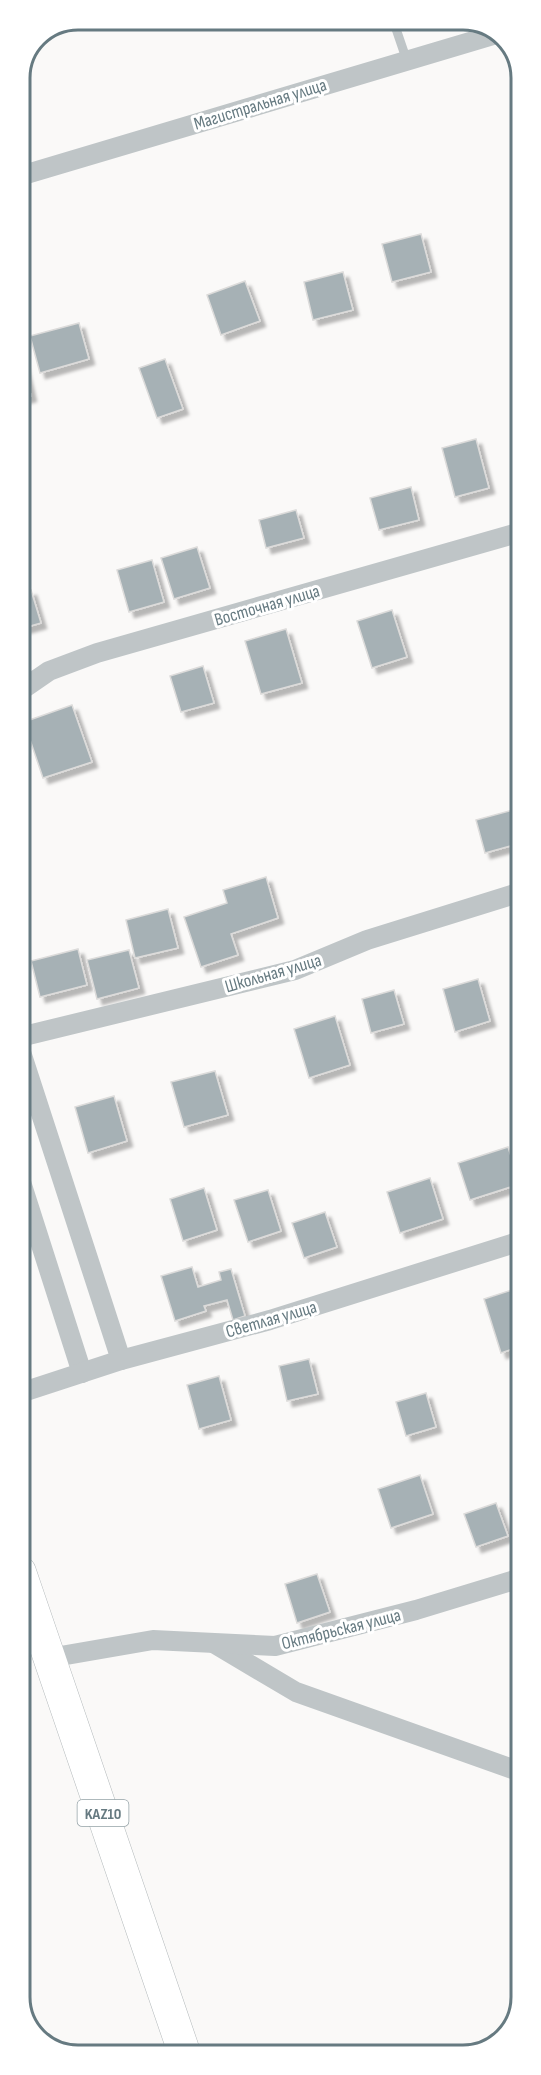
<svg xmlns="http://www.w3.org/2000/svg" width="541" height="2075" font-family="'Sofia Sans Condensed',sans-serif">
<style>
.building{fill:#a6b1b5;stroke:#dcdbda;stroke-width:1.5;filter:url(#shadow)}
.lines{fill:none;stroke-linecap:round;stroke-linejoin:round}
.trunk-casing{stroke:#b3b9bb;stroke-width:33}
.service{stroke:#bfc5c7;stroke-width:9}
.minor{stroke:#bfc5c7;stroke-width:20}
.trunk{stroke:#fff;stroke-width:32}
.labels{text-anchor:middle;stroke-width:6;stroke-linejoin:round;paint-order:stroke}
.shield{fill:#fff;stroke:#94a2a7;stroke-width:1.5}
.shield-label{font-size:16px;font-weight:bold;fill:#667a81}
.street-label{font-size:18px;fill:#667a81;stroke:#fff}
.rim{fill:none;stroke:#667a81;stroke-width:3}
</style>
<defs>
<filter id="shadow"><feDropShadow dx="5.5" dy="5.5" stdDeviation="1.5" flood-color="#0004"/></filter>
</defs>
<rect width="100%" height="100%" fill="#faf9f8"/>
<g class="building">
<path d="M421,234L431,272L392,282L382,244Z"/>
<path d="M343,272L353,310L313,320L304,282Z"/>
<path d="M245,281L260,321L221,335L207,295Z"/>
<path d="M79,323L89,359L40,373L30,336Z"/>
<path d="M22,358L31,396L20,399V359Z"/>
<path d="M165,359L183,409L157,418L139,368Z"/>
<path d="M476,439L489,488L455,497L442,448Z"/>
<path d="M411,487L419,520L379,530L370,498Z"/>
<path d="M296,510L304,538L266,548L259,520Z"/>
<path d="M197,547L210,588L174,599L161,558Z"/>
<path d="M152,560L164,602L129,612L117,570Z"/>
<path d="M31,590L41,623L20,629V593Z"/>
<path d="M392,610L407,657L372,668L357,621Z"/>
<path d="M286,629L302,683L261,694L245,641Z"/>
<path d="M203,666L214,703L181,712L170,676Z"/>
<path d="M72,705L92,762L43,778L24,722Z"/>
<path d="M520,808L521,843L485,853L476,820Z"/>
<path d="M266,877L278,918L231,934L238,955L201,967L184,917L227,903L223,890Z"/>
<path d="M168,909L178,948L135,958L126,920Z"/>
<path d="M78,949L87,985L40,997L31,961Z"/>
<path d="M129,950L139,988L97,999L87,960Z"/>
<path d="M478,979L490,1021L455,1032L443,989Z"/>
<path d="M394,990L404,1024L371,1033L362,999Z"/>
<path d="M335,1016L350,1065L309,1078L294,1029Z"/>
<path d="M215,1071L228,1115L184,1127L171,1082Z"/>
<path d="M114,1096L127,1141L88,1153L75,1107Z"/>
<path d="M508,1147L520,1184L470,1200L458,1163Z"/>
<path d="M430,1178L443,1219L400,1233L387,1192Z"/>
<path d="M204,1188L217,1230L183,1241L170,1199Z"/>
<path d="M268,1190L281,1231L248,1242L234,1200Z"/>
<path d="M325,1212L337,1247L304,1258L292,1223Z"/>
<path d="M192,1267L198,1287L221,1280L219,1272L231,1269L245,1316L233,1320L227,1300L204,1306L206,1311L175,1321L161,1276Z"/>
<path d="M518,1288L521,1298V1346L501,1353L484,1299Z"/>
<path d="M309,1359L318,1394L287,1401L279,1366Z"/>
<path d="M219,1376L231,1420L199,1429L187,1385Z"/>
<path d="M426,1393L436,1427L406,1436L396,1402Z"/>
<path d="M420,1475L433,1514L391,1528L378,1489Z"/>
<path d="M496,1503L508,1536L476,1547L464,1514Z"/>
<path d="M317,1574L330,1612L297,1623L285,1584Z"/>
</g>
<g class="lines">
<g class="trunk-casing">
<path id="trunk" d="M20,1572L185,2055"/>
</g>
<path class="service" d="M393,20L407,61"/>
<g class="minor">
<path d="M20,176L500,33"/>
<path d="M20,691L49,671L97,653L521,532"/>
<path d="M20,1037L295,970L367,940L521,892"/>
<path d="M20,1049L121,1360"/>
<path d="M20,1179L82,1373"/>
<path d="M20,1393L121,1360L270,1320L521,1241"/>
<path d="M215,1644L296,1692L521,1772"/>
<path d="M49,1658L153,1640L275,1646L416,1610L521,1578"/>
</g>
<use href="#trunk" class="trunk"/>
</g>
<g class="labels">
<rect class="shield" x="77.5" y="1800" width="51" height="26" rx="4.5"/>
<g class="shield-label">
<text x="103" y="1819">KAZ10</text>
</g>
<g class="street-label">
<text transform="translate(260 104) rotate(-17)" y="6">Магистральная улица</text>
<text transform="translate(267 605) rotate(-16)" y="6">Восточная улица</text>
<text transform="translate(273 973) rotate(-16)" y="6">Школьная улица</text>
<text transform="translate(271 1319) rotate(-16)" y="6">Светлая улица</text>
<text transform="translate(341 1629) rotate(-14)" y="6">Октябрьская улица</text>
</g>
</g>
<path d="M0 0H541V2075H0ZM78 30H463A48 48 0 0 1 511 78V1997A48 48 0 0 1 463 2045H78A48 48 0 0 1 30 1997V78A48 48 0 0 1 78 30Z" fill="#fff" fill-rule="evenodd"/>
<path class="rim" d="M78 30H463A48 48 0 0 1 511 78V1997A48 48 0 0 1 463 2045H78A48 48 0 0 1 30 1997V78A48 48 0 0 1 78 30Z"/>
</svg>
